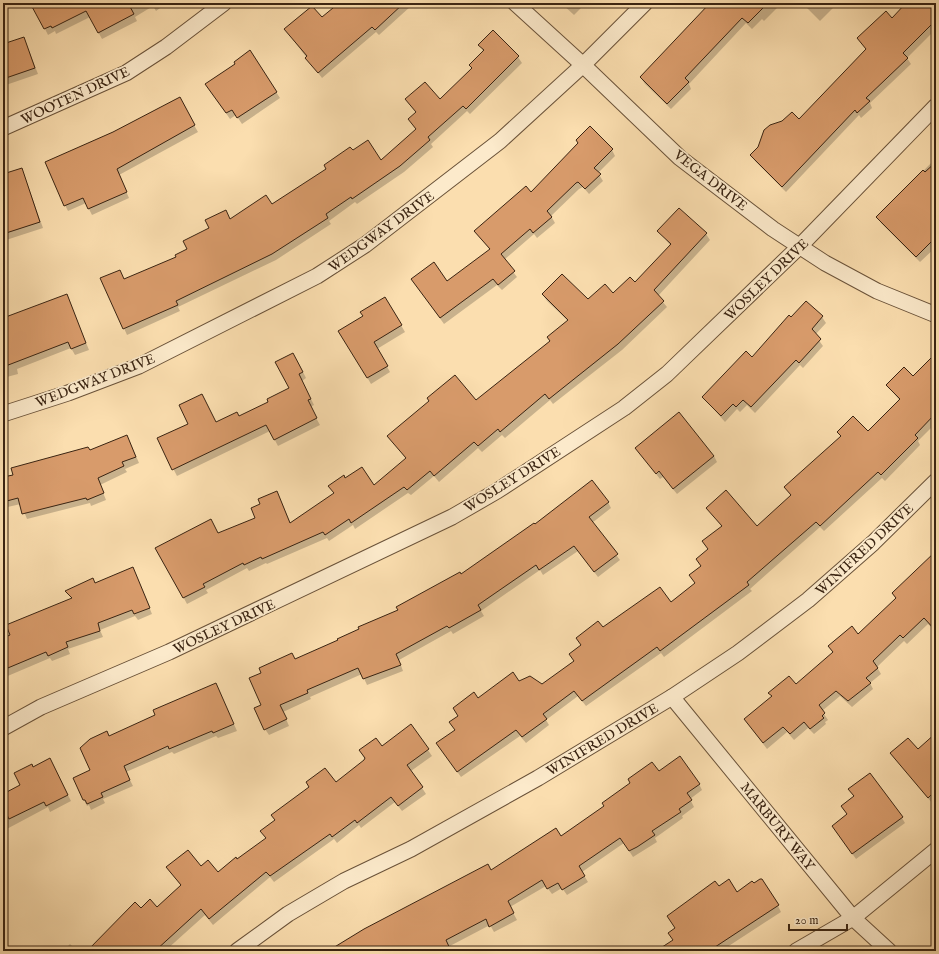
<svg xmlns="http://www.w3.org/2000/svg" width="939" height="954" font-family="'IM FELL English',serif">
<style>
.shadow{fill:#0003}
.building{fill:#d89b6b;stroke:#3a2412}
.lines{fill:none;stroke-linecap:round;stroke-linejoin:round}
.minor-casing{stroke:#6a5239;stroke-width:17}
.minor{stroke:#fceacb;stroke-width:15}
.labels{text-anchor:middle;stroke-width:3.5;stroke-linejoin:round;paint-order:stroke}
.street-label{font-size:14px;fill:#3a2412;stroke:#fceacb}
</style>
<rect width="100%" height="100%" fill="#fbdeaf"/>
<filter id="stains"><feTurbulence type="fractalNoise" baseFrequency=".005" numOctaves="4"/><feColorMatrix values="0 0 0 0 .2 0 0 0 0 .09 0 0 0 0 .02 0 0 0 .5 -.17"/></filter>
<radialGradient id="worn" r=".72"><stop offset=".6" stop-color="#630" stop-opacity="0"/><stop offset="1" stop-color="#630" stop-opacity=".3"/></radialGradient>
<g class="shadow">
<path d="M32,3H167L156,11L153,6L135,17L137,21L102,39L90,17L56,34L55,31L48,35Z"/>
<path d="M340,3H409L411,6L379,35L376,32L322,78L285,29L322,19Z"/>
<path d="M561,3H586L574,15Z"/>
<path d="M712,3H782L764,21L762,19L752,29L746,23L689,84L691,89L671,109L645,84L641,78Z"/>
<path d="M802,3H838L820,21Z"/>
<path d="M913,3H936V29L907,58L911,64L870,103L872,108L861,118L859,115L786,192L755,161L751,155L759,148L761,138L770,126L799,120L867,50L858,38L892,19Z"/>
<path d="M493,32L518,57L522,63L470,114L467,111L431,144L433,147L404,172L357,204L355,202L329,221L331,224L276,260L178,307L180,311L127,335L102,279L124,280L177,257L230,220L272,205L352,152L381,162L416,130L409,119L416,113L406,100L440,101L472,69L470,65L483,51L480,45Z"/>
<path d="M24,38L38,74L3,86V45Z"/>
<path d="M250,52L280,98L242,124L236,115L230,119L210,90Z"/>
<path d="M179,99L198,132L119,175L129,198L92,215L86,203L68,211L65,205Z"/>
<path d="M590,128L612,150L615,156L598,173L603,181L589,194L583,187L579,189L551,216L555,223L537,238L534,234L504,260L517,277L502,290L497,285L444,324L416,285L447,282L490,250L475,231L531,193L579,143Z"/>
<path d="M936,158V232L930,238L936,247L920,262L881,223L878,217Z"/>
<path d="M22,169L43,228L3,241V175Z"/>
<path d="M659,231L706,234L710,240L658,296L667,307L622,350L553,404L550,400L505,438L502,435L482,452L478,448L439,482L434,476L411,495L408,493L355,529L353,525L329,541L327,538L267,564L266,563L249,571L247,568L206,590L208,593L187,604L157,548L218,535L257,518L280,499L291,524L335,494L345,479L374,486L406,459L389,436L475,401L551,341L568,321L547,301L543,295L588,301L613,295L635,283L670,245Z"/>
<path d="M67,295L89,350L75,355L71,348L17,369L18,374L3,378V318L4,319Z"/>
<path d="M385,298L405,332L377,349L390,372L371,384L340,331L364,317Z"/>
<path d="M806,302L822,317L826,323L815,335L823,346L803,368L800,365L755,413L747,405L740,412L737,409L725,422L703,397L752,358Z"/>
<path d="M936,354V423L918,441L920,445L885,481L882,478L824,531L820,527L750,589L752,591L664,657L661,653L586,706L578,696L546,720L549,725L526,743L520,736L461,777L441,749L478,699L518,682L542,685L575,662L602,628L671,604L696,584L709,550L722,527L707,508L757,527L791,496L785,487L841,437L838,432L868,433L900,401L887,385L913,377Z"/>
<path d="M297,360L306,378L302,381L314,405L310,407L320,425L278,446L270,431L177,476L158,439L239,417L269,402L290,388Z"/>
<path d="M130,442L139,463L125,469L127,472L100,485L106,500L91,506L90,503L27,519L21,504L3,508V478L90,451Z"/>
<path d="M636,448L714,456L717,462L677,494L663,477L660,479Z"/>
<path d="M608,502L611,508L592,523L620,560L598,577L578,551L543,575L540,570L481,611L484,616L453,634L451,631L399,660L403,671L367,685L362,674L310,697L311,699L283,712L289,726L269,735L265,729L262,705L295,660L339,641L399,610L461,575Z"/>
<path d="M936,555V632L928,624L907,644L904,641L877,667L881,674L870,683L873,689L852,707L840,696L822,711L828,720L825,722L826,724L814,734L808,728L794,740L787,732L767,749L745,720L772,697L770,693L795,685L833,653L829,647L858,635L896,599L893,594Z"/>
<path d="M133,568L152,614L138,620L135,616L100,630L103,637L68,649L70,654L52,661L50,658L3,678V639L72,599L66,591L95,584Z"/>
<path d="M216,684L237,731L218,738L216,736L174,754L172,752L126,772L133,786L103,799L105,803L91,810L89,805L87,806L84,800L91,771L107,732L109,737L156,716Z"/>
<path d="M411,725L432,756L411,771L426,794L402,811L395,802L361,828L359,825L337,843L334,839L274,882L270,877L213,925L205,915L165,951H88L140,909L157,908L181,886L168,867H201L218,873L266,839L262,831L335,784L365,760L360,750L382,747Z"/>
<path d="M936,735V799L932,803L891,754L918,750Z"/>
<path d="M53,766L71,801L50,812L48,807L3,831V795L22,786L33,768Z"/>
<path d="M658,772L699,784L702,790L690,799L694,807L682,816L683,818L655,838L657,842L633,857L624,843L582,872L588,882L567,895L562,888L552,894L546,886L510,907L517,920L494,932L490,925L448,947L451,951H335L561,837Z"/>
<path d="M850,790L902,818L905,823L856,859L833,826L848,815L854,797Z"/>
<path d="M719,888L778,906L781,912L721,951H657L674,941L676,929Z"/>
<path d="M936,916V928L931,921Z"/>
<path d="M70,944L77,951H63Z"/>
</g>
<g class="building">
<path d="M30,3H128L134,14L98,33L86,11L52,28L51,26L44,29Z"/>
<path d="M339,3H404L375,30L372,27L318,73L305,58L307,56L284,29L312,6L322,17Z"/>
<path d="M710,3H768L748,23L742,18L685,78L689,82L667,104L640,77Z"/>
<path d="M906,3H936V20L903,53L908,58L866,98L870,101L857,113L855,110L782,187L750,155L758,147L764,130L770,125L782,121L792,112L799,119L866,49L857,38L886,11L892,18Z"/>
<path d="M493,30L519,56L466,109L463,106L428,137L430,140L400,166L352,199L351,197L326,214L328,218L272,254L176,301L178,305L123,329L100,278L120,270L124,279L176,257L175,255L187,249L183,241L209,228L205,220L226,210L230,219L266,195L272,204L326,169L324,165L350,147L353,150L368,140L381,160L416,129L408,119L416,112L405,99L425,82L440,99L472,68L469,65L484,50L478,45Z"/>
<path d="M24,37L35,68L3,79V44Z"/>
<path d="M250,50L277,92L237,118L232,110L226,113L205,84L235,64L234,62Z"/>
<path d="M180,97L195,125L117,169L127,192L88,209L83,198L64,206L45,162L113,132Z"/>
<path d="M590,126L613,149L594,168L601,174L585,189L578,182L576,183L547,211L552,217L533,233L530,229L501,254L515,271L498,285L493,279L440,318L411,279L434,262L447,281L490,249L474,231L526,186L531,192L578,143L576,140Z"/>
<path d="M936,162V237L916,257L876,217L923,170L925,172Z"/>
<path d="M22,168L40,222L3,234V174Z"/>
<path d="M679,208L707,233L654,290L664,301L618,344L549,399L545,394L500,432L498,429L478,446L474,442L434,476L430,471L407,490L404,487L351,523L349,519L325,535L323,532L262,559L261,557L244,565L243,563L203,584L205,587L183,598L155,548L211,519L218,533L255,518L251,508L260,504L258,499L277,491L290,523L334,493L328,486L344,475L345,478L362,467L374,485L406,458L387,436L429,401L427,398L455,375L476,400L550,341L547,337L568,320L542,294L562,274L588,299L605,284L613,293L630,277L635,282L671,244L657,231Z"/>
<path d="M67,294L86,343L71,349L68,342L3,367V318Z"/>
<path d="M385,297L402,325L374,342L388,366L367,378L338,331L363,316L360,312Z"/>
<path d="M806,301L823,316L812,329L821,339L799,363L796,360L751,407L743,400L736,407L733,404L721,416L702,397L746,351L752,357L789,315L791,317Z"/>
<path d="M293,353L303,372L299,374L311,399L308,400L317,418L274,440L266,425L172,470L157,438L188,424L179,405L202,394L216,422L237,412L239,416L268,402L267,399L289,388L275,362Z"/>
<path d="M936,353V413L915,435L918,438L881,475L878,472L820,526L816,522L747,582L749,585L660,651L657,647L582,701L574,691L543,714L547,719L522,737L516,730L457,772L436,743L455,730L449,722L458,716L453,708L474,692L478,698L513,672L519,681L530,676L542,684L574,661L569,654L581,645L576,638L598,621L603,627L660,587L671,602L695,583L689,575L701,566L696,559L708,549L702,541L722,526L706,508L726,490L757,526L791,495L784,487L841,436L837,432L853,416L868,431L900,399L886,385L904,367L913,376Z"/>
<path d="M679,412L714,456L673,489L659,471L656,474L635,448Z"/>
<path d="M127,435L136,457L122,462L124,466L98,478L104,493L87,500L86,498L22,514L18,498L3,502V477L13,475L11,468L88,447L90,450Z"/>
<path d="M592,480L609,502L589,517L618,554L594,572L574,546L539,570L536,565L478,605L481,610L449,628L447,626L396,654L401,665L363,679L358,668L307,690L308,693L280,705L287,719L264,730L254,708L261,705L249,678L261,673L259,668L292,653L295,659L338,640L337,639L359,629L358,627L398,610L396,607L460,572L461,574L534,523L535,524Z"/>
<path d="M936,551V631L924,618L903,638L900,635L873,661L878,668L866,678L871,683L848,701L836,691L819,705L825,713L822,716L824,718L810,729L804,722L790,734L783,727L763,743L744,719L772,696L768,693L789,676L796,684L833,652L828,646L852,626L858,634L896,598L892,593Z"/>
<path d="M133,567L150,608L134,614L132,610L98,623L100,631L66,642L68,647L48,656L46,652L3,670V638L10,635L6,625L72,598L65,591L93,578L95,583Z"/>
<path d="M216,683L234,724L213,733L212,731L169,749L168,746L124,766L130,780L101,793L103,797L87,804L85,800H83L73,778L90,770L80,748L90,739L107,731L109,736L155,715L153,710Z"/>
<path d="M411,724L429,749L407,765L423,787L398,806L391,797L357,823L355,820L332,837L330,834L270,876L266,872L209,919L201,909L155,951H87L135,902L141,908L150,899L157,907L181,885L166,867L188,850L201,866L208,860L218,872L236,857L237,859L266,838L260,831L275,820L271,815L309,787L306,782L325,768L336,782L364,760L365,758L359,750L376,738L382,746Z"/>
<path d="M936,733V790L928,798L890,753L908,738L918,749Z"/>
<path d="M680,756L700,784L687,793L692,800L679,809L681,812L652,831L655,835L637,847L629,851L620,838L579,866L585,876L562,890L558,883L547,889L542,880L508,901L514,913L489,927L486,919L446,940L451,951H328L364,929L488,864L491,870L556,828L561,836L604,806L602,803L630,783L628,779L652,762L659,771Z"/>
<path d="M50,758L68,795L46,806L44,802L9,819L3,807V794L20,785L14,773L32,764L33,767Z"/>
<path d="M870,773L903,817L852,854L832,826L847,814L841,806L854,796L848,789Z"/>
<path d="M729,879L737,892L752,881L754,883L760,879H762L779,905L709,951H656L673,940L668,933L675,928L667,916L715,881L719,886Z"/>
</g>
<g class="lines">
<g class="minor-casing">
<g id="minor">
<path d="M515,3L583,65L680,158L773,229L825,263L877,291L936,315"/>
<path d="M3,128L126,73L166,47L224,3"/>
<path d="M3,414L68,393L139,366L317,276L365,245L500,141L583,65L645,3"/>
<path d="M672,697L853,918L889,951"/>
<path d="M3,728L41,707L169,652L452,517L497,491L624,408L667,374L800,246L936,106"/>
<path d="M237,951L288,914L344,881L411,849L538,778L672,697L738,653L808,600L873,543L936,481"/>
<path d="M796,951L853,918L936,850"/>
</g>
</g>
<use href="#minor" class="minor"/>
</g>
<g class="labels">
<g class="street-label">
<text transform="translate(75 95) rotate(-25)" y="5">WOOTEN DRIVE</text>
<text transform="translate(711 180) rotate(38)" y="5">VEGA DRIVE</text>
<text transform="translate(381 231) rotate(-36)" y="5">WEDGWAY DRIVE</text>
<text transform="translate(766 279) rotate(-44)" y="5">WOSLEY DRIVE</text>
<text transform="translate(95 380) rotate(-21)" y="5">WEDGWAY DRIVE</text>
<text transform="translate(512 479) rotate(-32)" y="5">WOSLEY DRIVE</text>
<text transform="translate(864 549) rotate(-43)" y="5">WINIFRED DRIVE</text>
<text transform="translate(224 626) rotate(-25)" y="5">WOSLEY DRIVE</text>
<text transform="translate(602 739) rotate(-31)" y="5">WINIFRED DRIVE</text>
<text transform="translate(778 826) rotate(51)" y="5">MARBURY WAY</text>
</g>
</g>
<rect width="939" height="954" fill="none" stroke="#fbdeaf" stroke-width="16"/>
<rect x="4" y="4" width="931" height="946" fill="none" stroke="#3a2412" stroke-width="2"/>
<rect x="8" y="8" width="923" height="938" fill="none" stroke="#3a2412"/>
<path d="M789 924v6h58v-6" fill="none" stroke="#3a2412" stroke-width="2"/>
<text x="795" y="924" font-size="12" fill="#3a2412" stroke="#fceacb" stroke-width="3" paint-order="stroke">20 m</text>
<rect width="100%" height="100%" filter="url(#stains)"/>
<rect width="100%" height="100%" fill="url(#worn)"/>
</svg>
